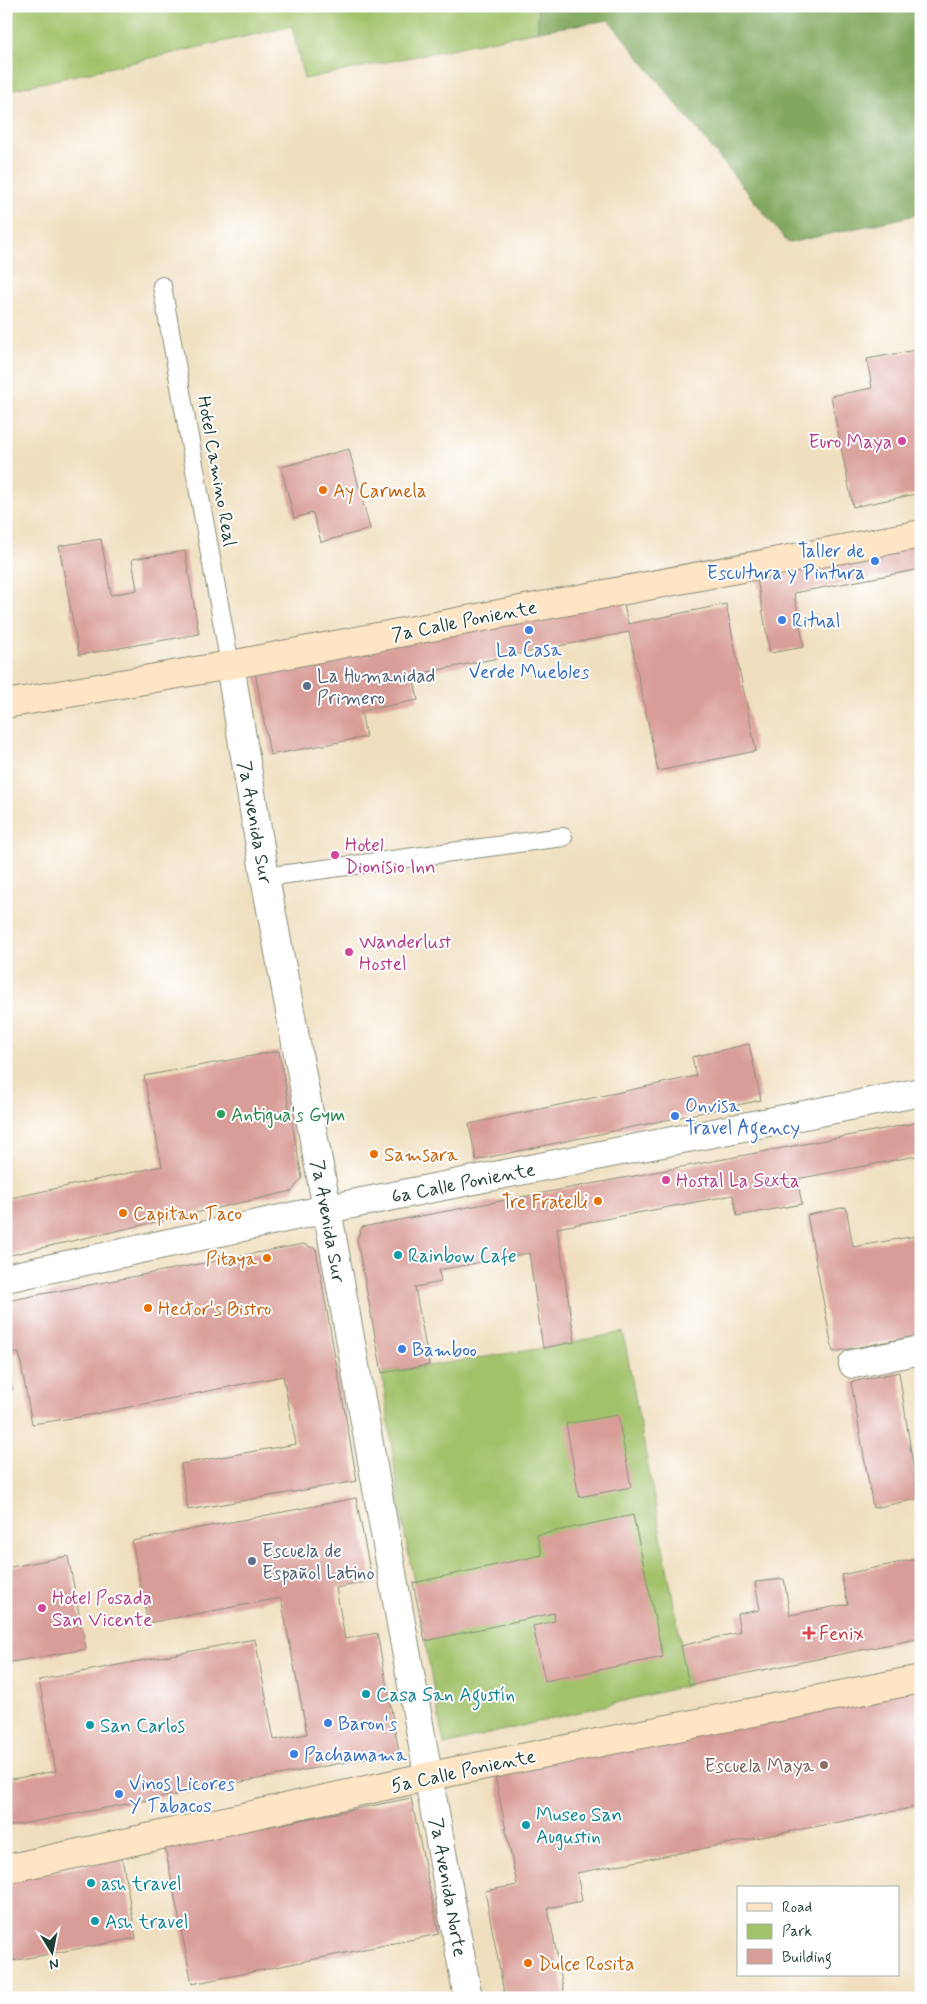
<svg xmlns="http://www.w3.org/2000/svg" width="927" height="2004" font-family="Mynerve,sans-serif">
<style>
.green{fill:#a2c26a;stroke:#60804f}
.forest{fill:#81a85e;stroke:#507249}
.building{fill:#d99d97}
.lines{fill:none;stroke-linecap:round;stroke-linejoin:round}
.service-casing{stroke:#888e7a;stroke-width:20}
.minor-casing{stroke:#888e7a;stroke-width:30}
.secondary-casing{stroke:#888e7a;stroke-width:30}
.service{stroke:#fff;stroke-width:18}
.minor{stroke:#fff;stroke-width:28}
.secondary{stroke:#fee5c5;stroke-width:28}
.hotel-dot{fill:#d1479c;stroke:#fff;stroke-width:2}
.food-dot{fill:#e8710a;stroke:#fff;stroke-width:2}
.shop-dot{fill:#3f7fe0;stroke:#fff;stroke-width:2}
.service-dot{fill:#5c6f8a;stroke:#fff;stroke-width:2}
.leisure-dot{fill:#2e9e5b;stroke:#fff;stroke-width:2}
.culture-dot{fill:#0f9aa8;stroke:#fff;stroke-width:2}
.health-dot{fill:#e0444e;stroke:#fff;stroke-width:2}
.education-dot{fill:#8d6e63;stroke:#fff;stroke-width:2}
.labels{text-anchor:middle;stroke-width:4;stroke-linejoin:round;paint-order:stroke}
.hotel-label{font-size:19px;fill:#b23c85;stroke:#fff;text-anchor:start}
.street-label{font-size:19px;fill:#1f3d34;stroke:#fff}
.food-label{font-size:19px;fill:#c56008;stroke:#fff;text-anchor:start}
.shop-label{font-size:19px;fill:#366cbe;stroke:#fff;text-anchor:start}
.service-label{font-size:19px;fill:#4e5e75;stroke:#fff;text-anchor:start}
.leisure-label{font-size:19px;fill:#27864d;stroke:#fff;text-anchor:start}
.culture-label{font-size:19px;fill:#0d838f;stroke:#fff;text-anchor:start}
.health-label{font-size:19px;fill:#be3a42;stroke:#fff;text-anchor:start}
.education-label{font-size:19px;fill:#785e54;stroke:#fff;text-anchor:end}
</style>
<rect width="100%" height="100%" fill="#fff"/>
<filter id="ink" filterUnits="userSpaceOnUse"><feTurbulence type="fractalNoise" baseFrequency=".02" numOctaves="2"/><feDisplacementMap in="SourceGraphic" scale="10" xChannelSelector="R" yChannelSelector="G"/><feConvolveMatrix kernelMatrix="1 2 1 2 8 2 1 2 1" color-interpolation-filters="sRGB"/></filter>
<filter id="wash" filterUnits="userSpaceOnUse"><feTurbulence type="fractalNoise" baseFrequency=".0096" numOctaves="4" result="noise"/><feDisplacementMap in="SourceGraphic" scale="20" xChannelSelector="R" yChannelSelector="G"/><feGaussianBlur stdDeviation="1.12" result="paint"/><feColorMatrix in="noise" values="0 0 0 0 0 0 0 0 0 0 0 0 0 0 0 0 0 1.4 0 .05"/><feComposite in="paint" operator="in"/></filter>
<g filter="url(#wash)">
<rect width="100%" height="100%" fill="#f0dfbf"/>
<g class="green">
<path d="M6,6H538V31L304,79L292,26L6,91Z"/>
<path d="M623,1332L689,1685L444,1745L400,1508L382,1373L543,1348Z"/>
</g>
<path class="forest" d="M538,6H921V214L788,243L609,20L538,31Z"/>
<g id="blocks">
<g class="building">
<path d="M921,349V493L853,507L831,396L872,388L867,359Z"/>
<path d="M349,449L370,529L321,542L313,513L294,518L281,467Z"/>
<path d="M921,536V569L794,593L804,647L770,653L755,567Z"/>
<path d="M101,539L111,595L137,590L132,559L185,551L199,634L79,655L59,546Z"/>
<path d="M621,591L628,624L726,604L756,751L658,771L629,632L413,675L418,700L361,711L366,737L270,755L253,661Z"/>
<path d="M749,1044L761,1100L476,1160L469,1124L696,1076L692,1057Z"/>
<path d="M279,1051L302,1178L292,1191L6,1256V1199L162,1166L144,1076Z"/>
<path d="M921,1122V1155L797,1179L802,1204L737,1216L733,1195L557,1228L575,1342L543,1348L529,1253L439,1270L441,1282L415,1287L429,1365L382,1373L357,1239L362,1227Z"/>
<path d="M846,1207L853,1247L921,1235V1335L833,1352L807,1215Z"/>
<path d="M303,1244L316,1249L357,1481L188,1510L181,1464L296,1444L283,1376L79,1417L32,1424L19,1353L6,1355V1301Z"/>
<path d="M6,1358L13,1390L6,1392Z"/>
<path d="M899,1372L918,1499L873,1508L851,1382Z"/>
<path d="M618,1415L631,1487L579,1497L566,1424Z"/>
<path d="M356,1498L372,1581L336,1588L345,1639L377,1633L399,1752L6,1827V1780L56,1771L39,1680L255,1639L274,1740L307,1734L281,1598L148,1623L132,1541Z"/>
<path d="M633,1515L663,1657L545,1681L533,1626L555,1621L554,1613L425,1641L413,1583L542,1555L537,1535Z"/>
<path d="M68,1556L86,1649L6,1663V1568Z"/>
<path d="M921,1558V1638L689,1685L681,1646L740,1632L737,1614L760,1610L755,1582L784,1579L790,1615L848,1604L841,1575Z"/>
<path d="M921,1688V1806L577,1873L582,1901L548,1908L565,1998H505L485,1891L517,1885L494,1771Z"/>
<path d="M411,1798L439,1934L192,1984L165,1847Z"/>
<path d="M122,1858L136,1938L6,1962V1881Z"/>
</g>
</g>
</g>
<g filter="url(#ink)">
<use href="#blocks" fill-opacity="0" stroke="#888e7a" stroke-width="1"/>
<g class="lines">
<g class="service-casing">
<g id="service">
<path d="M162,286L230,665"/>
<path d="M265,877L563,837"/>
</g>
</g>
<g class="minor-casing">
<g id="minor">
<path d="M230,665L265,877L327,1209L468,1998"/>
<path d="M6,1278L327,1209L921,1092"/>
<path d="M853,1364L921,1350"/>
</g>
</g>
<g class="secondary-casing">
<g id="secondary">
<path d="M6,704L230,665L921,534"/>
<path d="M6,1869L430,1776L921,1679"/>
</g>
</g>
<use href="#service" class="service"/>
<use href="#minor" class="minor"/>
<use href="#secondary" class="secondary"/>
</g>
</g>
<g class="hotel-dot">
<circle cx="902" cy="441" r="5"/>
<circle cx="335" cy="855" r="5"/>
<circle cx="349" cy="952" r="5"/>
<circle cx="666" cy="1180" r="5"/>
<circle cx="42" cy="1608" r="5"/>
</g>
<g class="food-dot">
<circle cx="323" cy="490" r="5"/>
<circle cx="374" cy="1154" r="5"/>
<circle cx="598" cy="1201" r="5"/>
<circle cx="123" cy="1213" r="5"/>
<circle cx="267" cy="1258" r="5"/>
<circle cx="148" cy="1308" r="5"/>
<circle cx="528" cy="1963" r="5"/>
</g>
<g class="shop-dot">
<circle cx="875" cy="561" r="5"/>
<circle cx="782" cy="620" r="5"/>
<circle cx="529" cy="630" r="5"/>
<circle cx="675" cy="1116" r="5"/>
<circle cx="402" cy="1349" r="5"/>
<circle cx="328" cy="1723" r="5"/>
<circle cx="294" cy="1754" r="5"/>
<circle cx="119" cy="1794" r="5"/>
</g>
<g class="service-dot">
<circle cx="307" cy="686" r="5"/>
<circle cx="252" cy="1561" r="5"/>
</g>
<circle class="leisure-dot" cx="221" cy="1114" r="5"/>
<g class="culture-dot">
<circle cx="398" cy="1255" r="5"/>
<circle cx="366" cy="1694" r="5"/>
<circle cx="90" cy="1725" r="5"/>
<circle cx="526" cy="1825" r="5"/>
<circle cx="91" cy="1883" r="5"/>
<circle cx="95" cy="1921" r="5"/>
</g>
<path class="health-dot" d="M806.5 1625.5h5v5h5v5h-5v5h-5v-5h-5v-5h5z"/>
<circle class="education-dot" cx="824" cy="1765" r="5"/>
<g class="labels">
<g class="hotel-label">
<text x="892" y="448" text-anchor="end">Euro Maya</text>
<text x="345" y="851">Hotel<tspan x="345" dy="22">Dionisio Inn</tspan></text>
<text x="359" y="948">Wanderlust<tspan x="359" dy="22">Hostel</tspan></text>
<text x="676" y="1187">Hostal La Sexta</text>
<text x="52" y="1604">Hotel Posada<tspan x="52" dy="22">San Vicente</tspan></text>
</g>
<g class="street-label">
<text transform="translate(218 471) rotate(80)" y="7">Hotel Camino Real</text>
<text transform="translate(464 620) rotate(-11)" y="7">7a Calle Poniente</text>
<text transform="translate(256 822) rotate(80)" y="7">7a Avenida Sur</text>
<text transform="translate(463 1182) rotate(-11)" y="7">6a Calle Poniente</text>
<text transform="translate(329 1221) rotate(80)" y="7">7a Avenida Sur</text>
<text transform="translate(463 1770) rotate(-12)" y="7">5a Calle Poniente</text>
<text transform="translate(449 1887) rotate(80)" y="7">7a Avenida Norte</text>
</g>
<g class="food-label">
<text x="333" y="497">Ay Carmela</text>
<text x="384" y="1161">Samsara</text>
<text x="588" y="1208" text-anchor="end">Tre Fratelli</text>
<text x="133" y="1220">Capitan Taco</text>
<text x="257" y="1265" text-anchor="end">Pitaya</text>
<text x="158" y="1315">Hector's Bistro</text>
<text x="538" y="1970">Dulce Rosita</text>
</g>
<g class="shop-label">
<text x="865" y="557" text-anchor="end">Taller de<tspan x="865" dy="22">Escultura y Pintura</tspan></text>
<text x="792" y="627">Ritual</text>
<text x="529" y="656" text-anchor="middle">La Casa<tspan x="529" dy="22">Verde Muebles</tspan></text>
<text x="685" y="1112">Onvisa<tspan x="685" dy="22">Travel Agency</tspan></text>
<text x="412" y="1356">Bamboo</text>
<text x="338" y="1730">Baron's</text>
<text x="304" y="1761">Pachamama</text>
<text x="129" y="1790">Vinos Licores<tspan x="129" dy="22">Y Tabacos</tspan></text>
</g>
<g class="service-label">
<text x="317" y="682">La Humanidad<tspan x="317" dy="22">Primero</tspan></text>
<text x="262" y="1557">Escuela de<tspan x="262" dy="22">Español Latino</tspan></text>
</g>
<g class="leisure-label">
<text x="231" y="1121">Antigua's Gym</text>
</g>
<g class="culture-label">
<text x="408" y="1262">Rainbow Cafe</text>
<text x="376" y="1701">Casa San Agustín</text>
<text x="100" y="1732">San Carlos</text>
<text x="536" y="1821">Museo San<tspan x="536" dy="22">Augustin</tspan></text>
<text x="101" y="1890">ash travel</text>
<text x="105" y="1928">Ash travel</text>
</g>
<g class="health-label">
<text x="819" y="1640">Fenix</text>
</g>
<g class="education-label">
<text x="814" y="1772">Escuela Maya</text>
</g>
</g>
<rect width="927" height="2004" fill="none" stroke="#fff" stroke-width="25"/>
<rect x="737" y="1886" width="162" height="90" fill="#ffffff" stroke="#a5b1ae"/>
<rect x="747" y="1903" width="25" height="8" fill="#fee5c5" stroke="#a5b1ae"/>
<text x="782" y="1912" font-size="15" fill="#1f3d34">Road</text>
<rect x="747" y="1924" width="25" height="15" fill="#a2c26a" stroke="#a5b1ae"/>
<text x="782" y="1936" font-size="15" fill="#1f3d34">Park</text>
<rect x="747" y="1949" width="25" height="15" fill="#d99d97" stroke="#a5b1ae"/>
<text x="782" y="1962" font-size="15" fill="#1f3d34">Building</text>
<g transform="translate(52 1952) rotate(170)" stroke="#ffffff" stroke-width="4" paint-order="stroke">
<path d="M0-4L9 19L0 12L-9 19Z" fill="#1f3d34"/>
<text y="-8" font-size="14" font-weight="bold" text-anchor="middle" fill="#1f3d34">N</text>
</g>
</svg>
